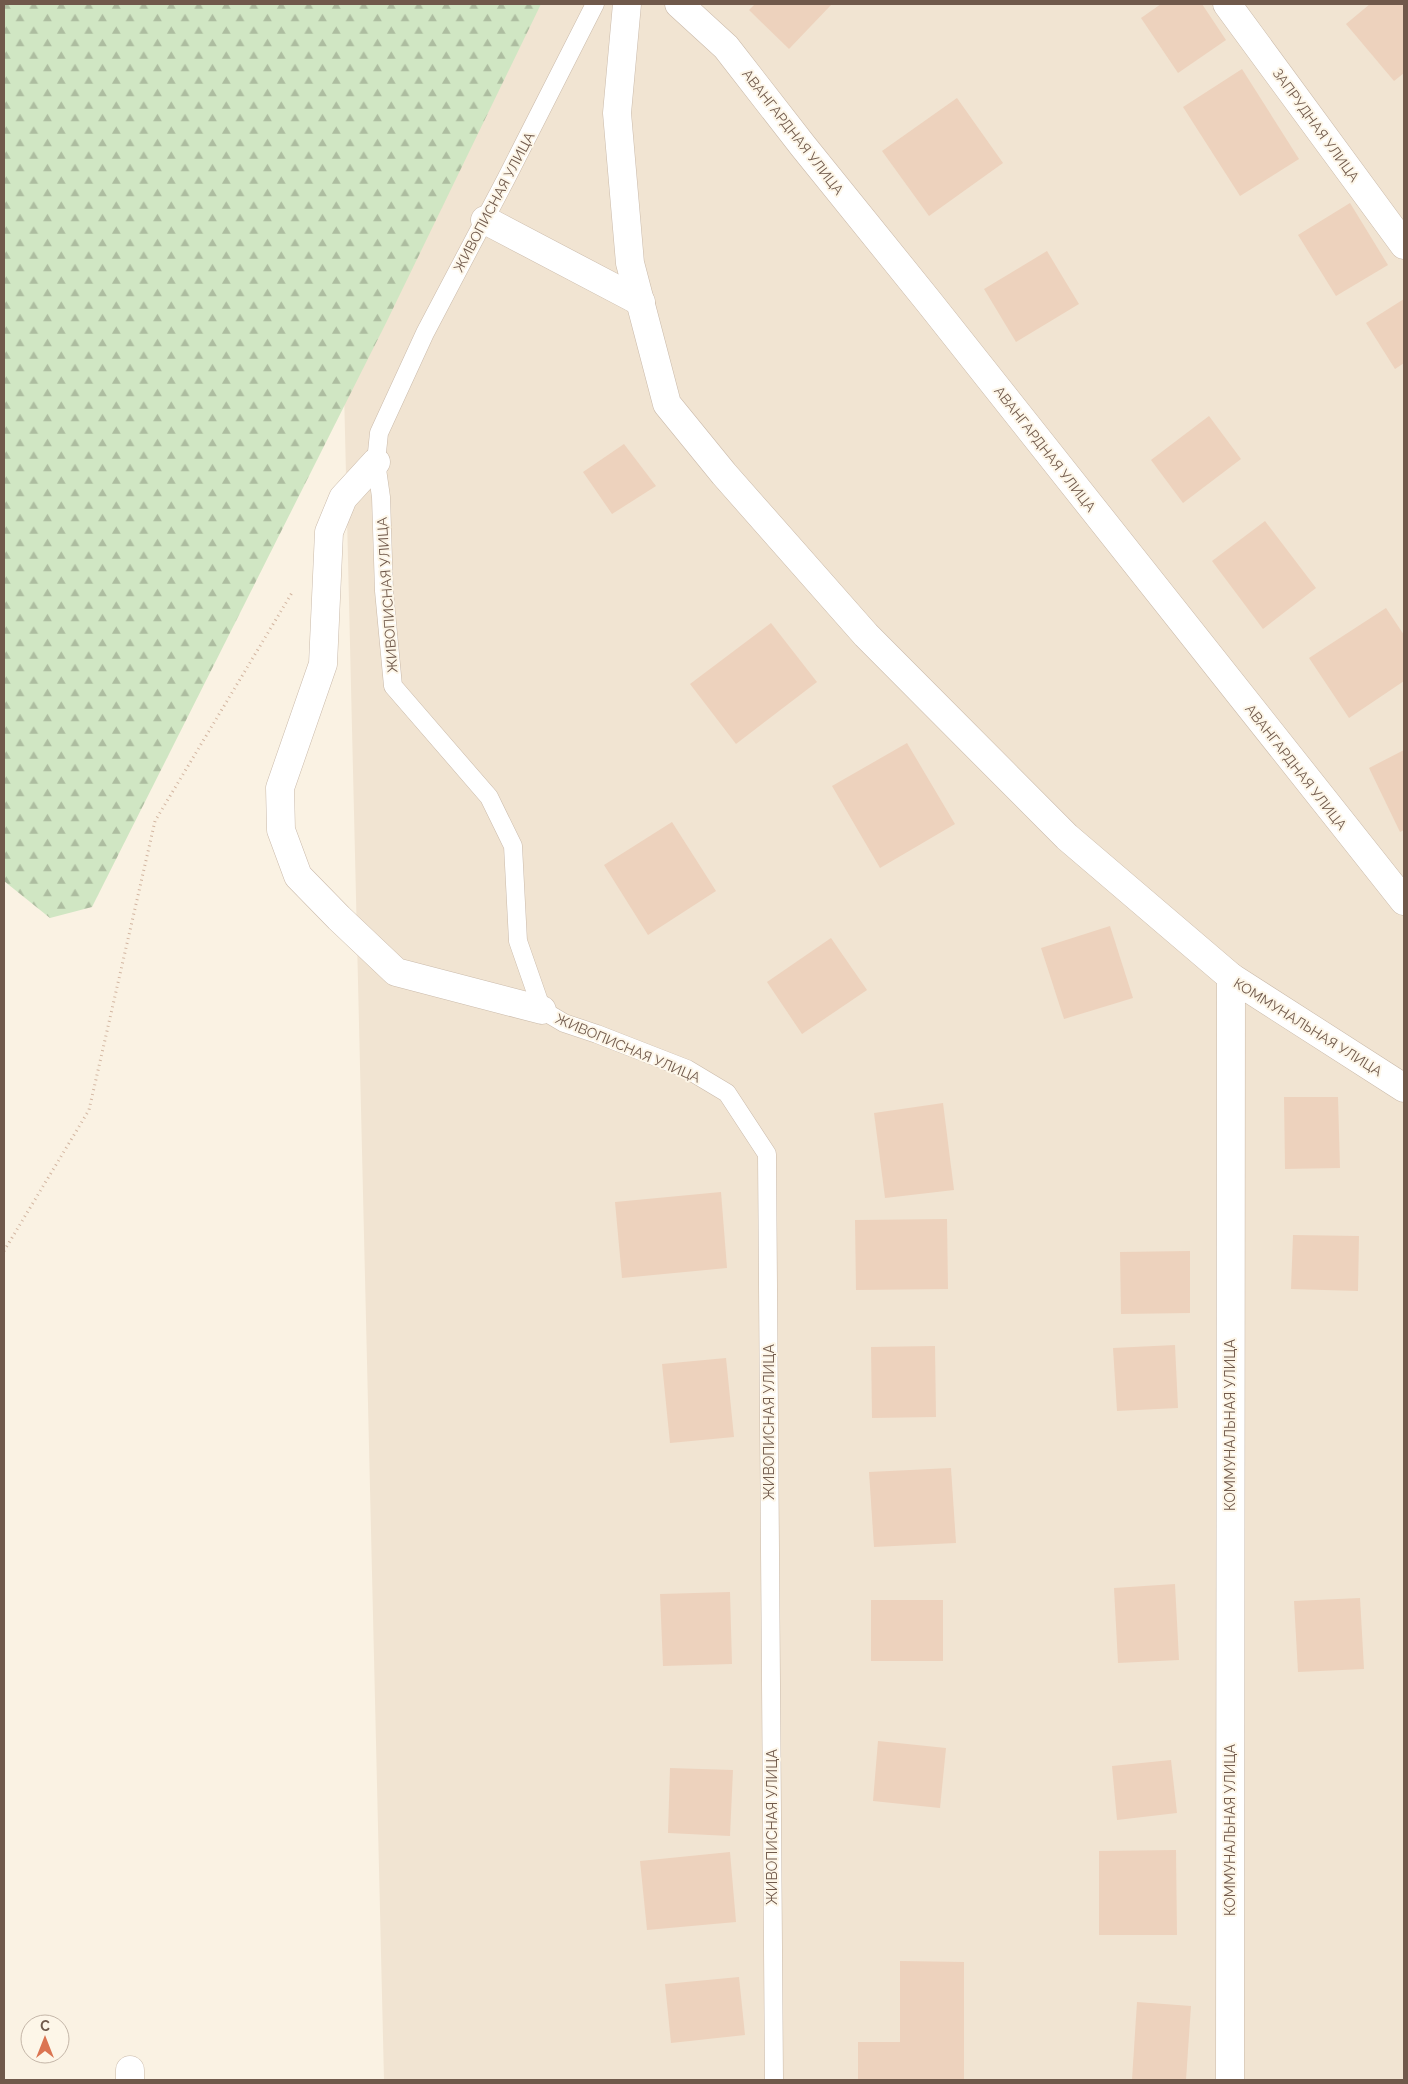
<svg xmlns="http://www.w3.org/2000/svg" width="1408" height="2084" font-family="Raleway,sans-serif">
<style>
.residential{fill:#f1e4d2}
.forest{fill:url(#forest-firs)}
.building{fill:#edd2bd}
.lines{fill:none;stroke-linecap:round;stroke-linejoin:round}
.service-casing{stroke:#cabaaa;stroke-width:19}
.minor-casing{stroke:#cabaaa;stroke-width:29}
.path{stroke:#d2b5a0;stroke-width:3;stroke-dasharray:1 4;stroke-linecap:butt}
.service{stroke:#fff;stroke-width:18}
.minor{stroke:#fff;stroke-width:28}
.labels{text-anchor:middle;stroke-width:4;stroke-linejoin:round;paint-order:stroke}
.street-label{font-size:14px;fill:#70594b;stroke:#fdf6e8}
</style>
<defs>
<pattern id="forest-firs" width="22" height="20" patternUnits="userSpaceOnUse" patternTransform="scale(1.25)"><rect width="22" height="20" fill="#d0e6c3"/><path d="M5 1l3.5 6h-7zM16 11l3.5 6h-7z" fill="#adbda0"/></pattern>
</defs>
<rect width="100%" height="100%" fill="#faf2e3"/>
<path class="residential" d="M492,4H1404V2080H384L342,306Z"/>
<path class="forest" d="M4,4H541L386,323L92,907L50,918L4,881Z"/>
<g class="building">
<path d="M755,4H832L789,49L749,10Z"/>
<path d="M1161,4H1202L1226,40L1178,73L1141,18Z"/>
<path d="M1370,4H1404V73L1394,81L1346,24Z"/>
<path d="M1242,69L1299,159L1240,196L1183,107Z"/>
<path d="M957,98L1003,163L929,216L882,151Z"/>
<path d="M1350,203L1388,265L1336,296L1298,235Z"/>
<path d="M1047,251L1079,304L1016,342L984,289Z"/>
<path d="M1404,299V363L1395,369L1366,323Z"/>
<path d="M1209,416L1241,459L1183,503L1151,460Z"/>
<path d="M624,444L656,486L612,514L583,472Z"/>
<path d="M1265,521L1316,588L1263,629L1212,561Z"/>
<path d="M1386,608L1404,635V681L1349,718L1309,658Z"/>
<path d="M771,623L817,682L736,744L690,684Z"/>
<path d="M907,743L955,824L880,868L832,786Z"/>
<path d="M1404,750V830L1400,832L1369,768Z"/>
<path d="M672,822L716,891L648,935L604,865Z"/>
<path d="M1110,926L1133,998L1064,1019L1041,948Z"/>
<path d="M831,938L867,990L802,1034L767,982Z"/>
<path d="M1284,1097H1338L1340,1168L1285,1169Z"/>
<path d="M943,1103L954,1190L885,1198L874,1113Z"/>
<path d="M721,1192L727,1268L622,1278L615,1202Z"/>
<path d="M947,1219L948,1289L856,1290L855,1220Z"/>
<path d="M1293,1235L1359,1236L1358,1291L1291,1289Z"/>
<path d="M1190,1251V1313L1121,1314L1120,1252Z"/>
<path d="M1175,1345L1178,1408L1117,1411L1113,1348Z"/>
<path d="M935,1346L936,1417L872,1418L871,1347Z"/>
<path d="M726,1358L734,1437L670,1443L662,1364Z"/>
<path d="M951,1468L956,1543L874,1547L869,1472Z"/>
<path d="M1175,1584L1179,1660L1118,1663L1114,1588Z"/>
<path d="M730,1592L732,1664L663,1666L660,1594Z"/>
<path d="M1360,1598L1364,1669L1298,1672L1294,1601Z"/>
<rect x="871" y="1600" width="72" height="61"/>
<path d="M878,1741L946,1748L940,1808L873,1801Z"/>
<path d="M1171,1760L1177,1813L1117,1820L1112,1766Z"/>
<path d="M670,1768L733,1770L730,1836L668,1833Z"/>
<path d="M1176,1850L1177,1935H1099V1851Z"/>
<path d="M730,1852L736,1922L647,1930L640,1861Z"/>
<path d="M900,1961L964,1962V2080H858V2042H900Z"/>
<path d="M739,1977L745,2035L671,2043L665,1984Z"/>
<path d="M1137,2002L1191,2006L1186,2080H1132Z"/>
</g>
<g class="lines">
<g class="service-casing">
<path id="service" d="M595,4L506,179L425,333L379,433L376,462L381,497L384,591L393,686L489,797L513,846L518,941L542,1010L564,1023L597,1034L687,1069L727,1093L767,1154L774,2080"/>
</g>
<g class="minor-casing">
<g id="minor">
<path d="M627,4L617,113L630,263L667,404L724,474L866,635L1067,837L1231,977"/>
<path d="M679,4L726,47L803,146L929,302L1404,901"/>
<path d="M1227,4L1404,245"/>
<path d="M485,220L641,302"/>
<path d="M376,462L343,498L329,532L323,664L280,788L281,830L298,876L339,918L396,972L542,1010"/>
<path d="M130,2070V2080"/>
<path d="M1230,2080L1231,977L1404,1088"/>
</g>
</g>
<path class="path" d="M4,1251L89,1110L155,821L293,591"/>
<use href="#service" class="service"/>
<use href="#minor" class="minor"/>
</g>
<g class="labels">
<g class="street-label">
<text transform="translate(1316 125) rotate(54)" y="5">ЗАПРУДНАЯ УЛИЦА</text>
<text transform="translate(793 132) rotate(52)" y="5">АВАНГАРДНАЯ УЛИЦА</text>
<text transform="translate(494 202) rotate(-62)" y="5">ЖИВОПИСНАЯ УЛИЦА</text>
<text transform="translate(1045 449) rotate(52)" y="5">АВАНГАРДНАЯ УЛИЦА</text>
<text transform="translate(387 595) rotate(-94)" y="5">ЖИВОПИСНАЯ УЛИЦА</text>
<text transform="translate(1296 767) rotate(52)" y="5">АВАНГАРДНАЯ УЛИЦА</text>
<text transform="translate(1308 1027) rotate(32)" y="5">КОММУНАЛЬНАЯ УЛИЦА</text>
<text transform="translate(628 1048) rotate(23)" y="5">ЖИВОПИСНАЯ УЛИЦА</text>
<text transform="translate(769 1422) rotate(-90)" y="5">ЖИВОПИСНАЯ УЛИЦА</text>
<text transform="translate(1230 1425) rotate(-90)" y="5">КОММУНАЛЬНАЯ УЛИЦА</text>
<text transform="translate(772 1827) rotate(-90)" y="5">ЖИВОПИСНАЯ УЛИЦА</text>
<text transform="translate(1230 1830) rotate(-90)" y="5">КОММУНАЛЬНАЯ УЛИЦА</text>
</g>
</g>
<rect width="1408" height="2084" fill="none" stroke="#70594b" stroke-width="10"/>
<g transform="translate(45 2039)"><circle r="24" fill="#fdf6e8" stroke="#c5b7a9"/>
<path d="M0-4L9 19L0 12L-9 19Z" fill="#db7451"/>
<text y="-8" font-size="14" font-weight="bold" text-anchor="middle" fill="#70594b">С</text>
</g>
</svg>
